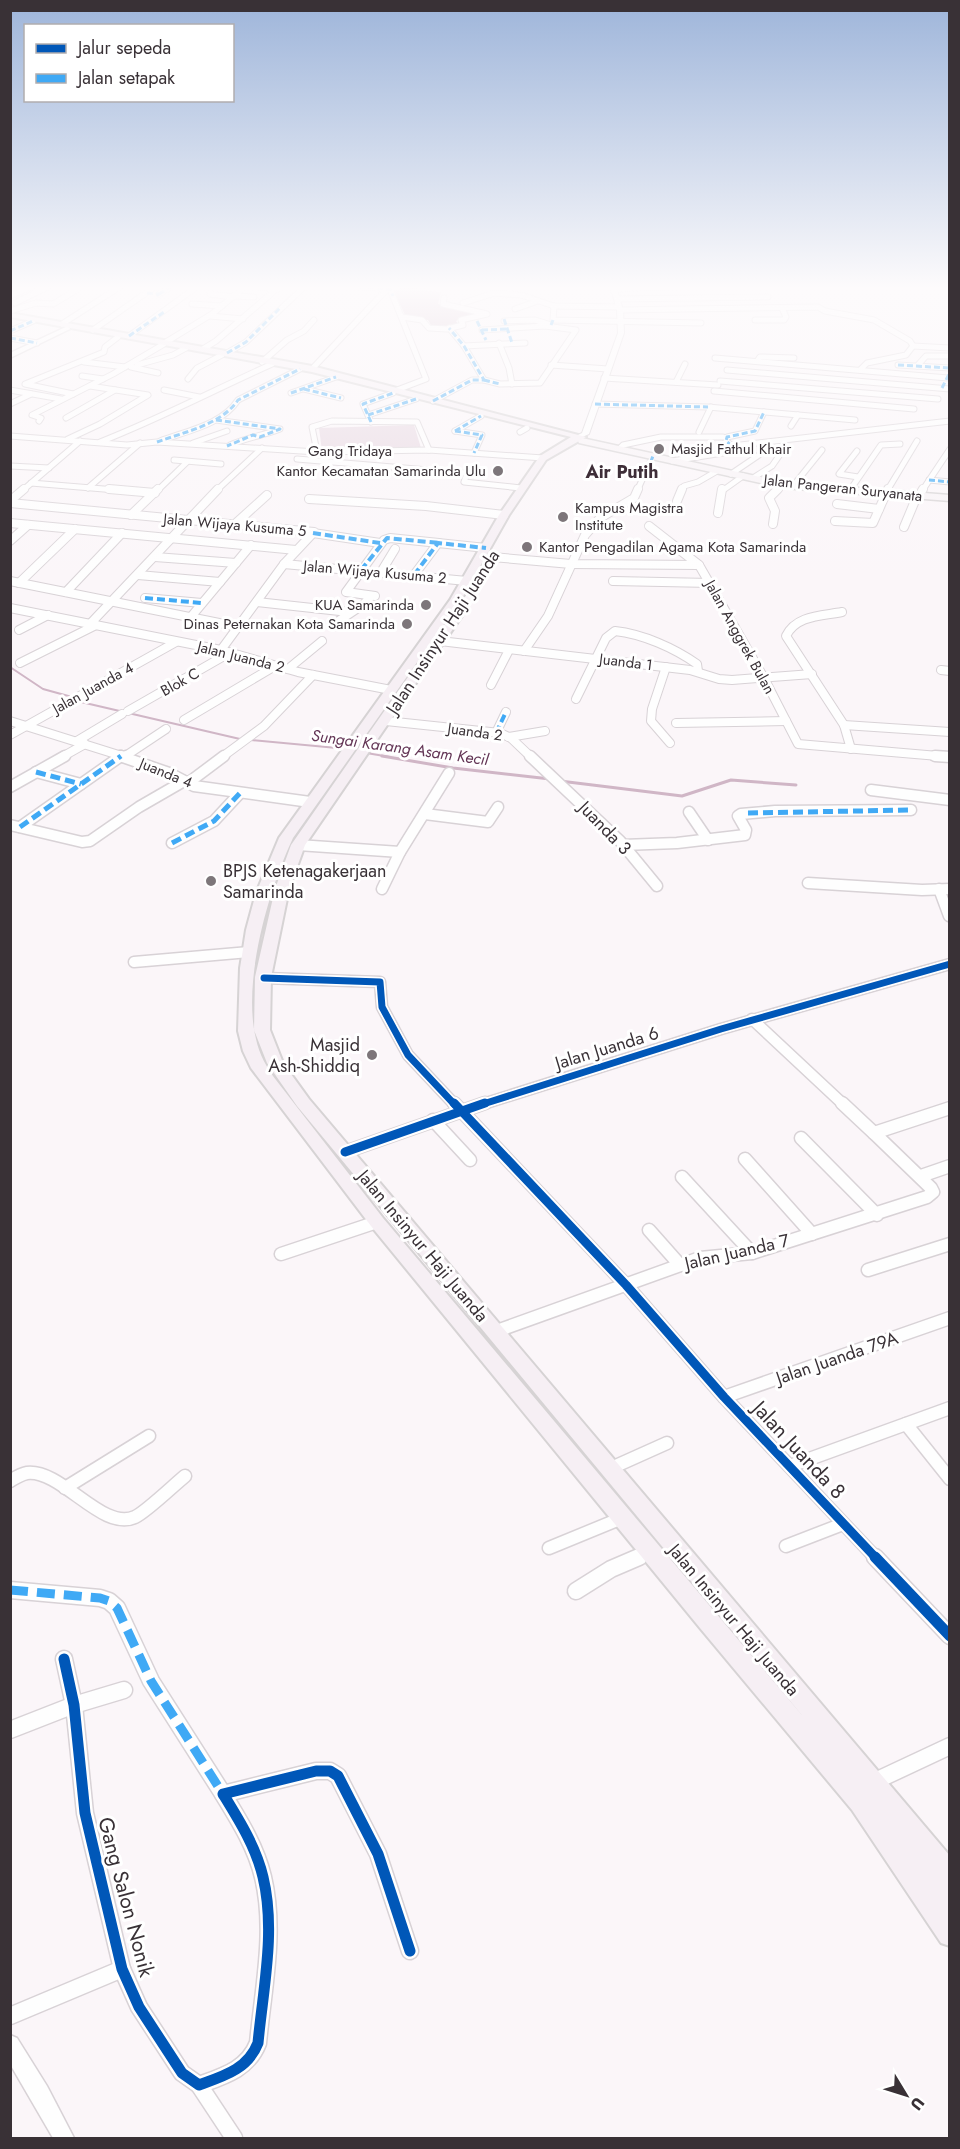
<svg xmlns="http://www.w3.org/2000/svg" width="960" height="2149" font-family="Jost,sans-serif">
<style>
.green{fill:#e7d7e1}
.water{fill:#d0b6c6}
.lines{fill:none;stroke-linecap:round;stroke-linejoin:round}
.stream-far1{stroke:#d0b6c6;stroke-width:2}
.stream{stroke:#d0b6c6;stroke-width:3}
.minor-far4-casing{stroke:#d8d2d6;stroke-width:7}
.minor-far3-casing{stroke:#d8d2d6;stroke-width:10}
.minor-far2-casing{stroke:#d8d2d6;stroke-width:13}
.minor-far1-casing{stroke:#d8d2d6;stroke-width:15}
.minor-casing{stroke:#d8d2d6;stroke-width:19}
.tertiary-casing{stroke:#d8d2d6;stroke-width:3}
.secondary-casing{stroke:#d8d2d6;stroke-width:2}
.primary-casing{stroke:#d6d3d4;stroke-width:3}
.trunk-casing{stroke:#d6d3d4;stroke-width:4}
.minor-far4{stroke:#fefefe;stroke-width:5}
.minor-far3{stroke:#fefefe;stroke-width:8}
.minor-far2{stroke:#fefefe;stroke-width:10}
.minor-far1{stroke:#fefefe;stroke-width:12}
.minor{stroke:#fefefe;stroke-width:16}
.tertiary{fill:#fefefe;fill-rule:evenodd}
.secondary{fill:#fefefe;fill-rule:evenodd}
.primary{fill:#f8f3f6;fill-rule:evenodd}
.trunk{fill:#f6eff4;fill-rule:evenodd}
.quiet-far3{stroke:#3fa9f5;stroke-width:3;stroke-dasharray:6 3;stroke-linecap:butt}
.quiet-far2{stroke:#3fa9f5;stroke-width:4;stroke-dasharray:8 4;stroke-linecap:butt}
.quiet-far1{stroke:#3fa9f5;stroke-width:5;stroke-dasharray:10 5;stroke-linecap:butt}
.quiet{stroke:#3fa9f5;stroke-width:9;stroke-dasharray:18 9;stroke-linecap:butt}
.cycleway-far2-casing{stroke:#fff;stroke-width:10}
.cycleway-far1-casing{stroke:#fff;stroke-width:13}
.cycleway-casing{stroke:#fff;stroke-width:15}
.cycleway-far2{stroke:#0057b8;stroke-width:7}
.cycleway-far1{stroke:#0057b8;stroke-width:9}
.cycleway{stroke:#0057b8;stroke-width:11}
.poi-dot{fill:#7d767a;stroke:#fff;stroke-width:2}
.labels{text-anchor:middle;stroke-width:6;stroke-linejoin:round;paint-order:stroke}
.far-poi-label{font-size:15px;fill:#393136;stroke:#fff;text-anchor:start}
.far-street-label{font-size:15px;fill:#393136;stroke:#fff}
.far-water-label{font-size:16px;font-style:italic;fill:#633555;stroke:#fff}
.far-quarter-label{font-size:18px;font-weight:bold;fill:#3e2e38;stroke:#fff}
.street-label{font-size:18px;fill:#393136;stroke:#fff}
.poi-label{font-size:18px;fill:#393136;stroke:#fff;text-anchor:start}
.near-street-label{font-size:21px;fill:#393136;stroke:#fff}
</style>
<rect width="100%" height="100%" fill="#fbf6f9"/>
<path class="green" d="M414,425L421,448L322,451L319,428Z"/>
<path class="water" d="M395,286H438L437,288L411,289L441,292L438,304L483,314L459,319L456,321L459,325L457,327H432L428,320L406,317L393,290L400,289Z"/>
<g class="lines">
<path class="stream-far1" d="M10,667L43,689L72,697L81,702L240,739L337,748L390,757"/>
<g class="stream">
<path d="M382,756L453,768L550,779"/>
<path d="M560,781L682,796L731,780L796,785"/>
</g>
<g class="minor-far4-casing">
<g id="minor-far4">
<path d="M10,286L18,287"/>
<path d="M246,286L277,289"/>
<path d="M350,286L389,289"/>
<path d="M390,289L426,379L397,390"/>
<path d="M614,289L692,286"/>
<path d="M159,294L172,286"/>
<path d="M210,294L233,297"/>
<path d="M10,296L33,286"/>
<path d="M235,296L254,297"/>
<path d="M617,299L768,297"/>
<path d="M15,303L49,286"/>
<path d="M463,303L494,293L521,295L554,306L619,307"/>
<path d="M192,304L222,306"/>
<path d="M554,306L553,320L701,323"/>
<path d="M515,309L538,301"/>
<path d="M620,310L818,307L825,311L874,320L910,341L913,346"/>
<path d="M10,311L36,303L53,304L83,286"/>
<path d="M210,316L243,319"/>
<path d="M402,317L422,320L429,328L447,329L463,325L461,320L487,314L443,304L444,298"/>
<path d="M755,320H784L786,317L782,308"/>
<path d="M504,321L535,320L551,325"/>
<path d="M62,324L121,286"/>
<path d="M93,330L156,286"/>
<path d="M482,330L545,326L576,330L540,383L500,384L484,380"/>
<path d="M10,331L33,321"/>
<path d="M129,336L198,286"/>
<path d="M10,338L37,343"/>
<path d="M166,342L212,314L246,286"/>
<path d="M499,343L509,368L512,384"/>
<path d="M464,346L525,343"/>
<path d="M913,346L950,348"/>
<path d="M203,349L216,341L280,286"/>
<path d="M227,353L246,342L305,286"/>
<path d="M715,358L948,378"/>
<path d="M758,360L760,357L794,358"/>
<path d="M84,362L125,367"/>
<path d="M262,362L287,340L304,331L314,320"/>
<path d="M137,365L173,355L186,348"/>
<path d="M551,365L608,369"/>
<path d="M898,365L950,368"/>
<path d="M917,366L926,356H950"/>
<path d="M131,367L158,373"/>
<path d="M312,369L387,289"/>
<path d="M727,370L950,389"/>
<path d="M860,370L867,363L906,355L913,346"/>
<path d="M82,376L103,379"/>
<path d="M604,378L718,385"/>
<path d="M188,379L197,368L222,355"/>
<path d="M720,381L938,399"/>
<path d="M676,382L685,364"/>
<path d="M304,389L341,398"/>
<path d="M10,390L61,399"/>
<path d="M164,390L199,397"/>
<path d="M714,391L914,409"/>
<path d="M291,393L336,377"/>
<path d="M73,394L25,384L104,352L105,347L118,337"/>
<path d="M433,401L472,380H484L464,346L449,328"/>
<path d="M10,404L31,394"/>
<path d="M595,404L708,407L855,420"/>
<path d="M368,415L416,399"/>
<path d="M66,418L115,390"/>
<path d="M216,420L280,429C262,436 248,437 230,445"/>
<path d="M39,421L41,418L32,415L113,374L164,344"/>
<path d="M371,422L363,404L393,393"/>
<path d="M791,426L798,415"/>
<path d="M455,431L482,435L474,453"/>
<path d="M455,431L481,416"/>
<path d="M520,432L527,428"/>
<path d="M699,432L711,407"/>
<path d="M10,436L127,445L157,442L317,452L429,450L543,458"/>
<path d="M68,439L100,424L148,395L90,386"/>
<path d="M160,441C186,431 222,425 238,400L300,369"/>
<path d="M100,442C159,419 214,390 272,364"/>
<path d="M193,443L227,431"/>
<path d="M730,444L726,441L727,437L755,431L764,412"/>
<path d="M620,448L623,445L661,437H723"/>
<path d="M857,451L839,474L858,477"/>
<path d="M317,452L312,427L332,421L417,422L429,450"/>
<path d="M297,459L464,473L467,474L464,482L521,488"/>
<path d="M174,460L221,464"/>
<path d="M672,461L723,453L732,446L950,421"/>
<path d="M10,466L49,468"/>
<path d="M731,474L759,455"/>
<path d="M753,478L772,466L781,453"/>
<path d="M929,480L950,482"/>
<path d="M31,483L128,491"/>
<path d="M793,486L822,450"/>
<path d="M88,488L140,443"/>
<path d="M850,490L881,445L900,444"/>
<path d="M22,491L80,441"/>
<path d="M157,491L187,462"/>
<path d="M216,491L262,448"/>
<path d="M637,491L653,456"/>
<path d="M682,491L684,486L698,482L717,471"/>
<path d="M722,491L743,476"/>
<path d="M777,491L783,485"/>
<path d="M887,491L917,441"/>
<path d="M922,491L950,449"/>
</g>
</g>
<g class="minor-far3-casing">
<g id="minor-far3">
<path d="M109,489L155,493"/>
<path d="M919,496L923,489"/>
<path d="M309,499L426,506L504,515"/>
<path d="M10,501L24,489"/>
<path d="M677,501L682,489"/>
<path d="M10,503L314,532L284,564L221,650"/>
<path d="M837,504L879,509"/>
<path d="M718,513L722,489"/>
<path d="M131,515L158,489"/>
<path d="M835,521L873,523L888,489"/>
<path d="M10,523L296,550"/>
<path d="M235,524L267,495"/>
<path d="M773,524L775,511L769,498L778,489"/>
<path d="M649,526L699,565"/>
<path d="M904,527L917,496"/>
<path d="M313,533L380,543"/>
<path d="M10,541L28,525"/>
<path d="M155,557L236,563"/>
<path d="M492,557L571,564L699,565L764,678L798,744L950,757"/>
<path d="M284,564L467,581"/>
<path d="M381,572L395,549"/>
<path d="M138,575L220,582"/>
<path d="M414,575L438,543L486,548"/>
<path d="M10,581L239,627"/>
<path d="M613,581L711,583"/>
<path d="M19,583L75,529"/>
<path d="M66,592L122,533"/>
<path d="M375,596L346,592L384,540L390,538L439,543"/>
<path d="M145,598L202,603"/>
<path d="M257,602L349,612"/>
<path d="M10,608L221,650L298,672L391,690"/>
<path d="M842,612C822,616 796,615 786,636L844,725L851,749"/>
<path d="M190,618L251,545"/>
<path d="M337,622L364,604L371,596"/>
<path d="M90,624L218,489"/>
<path d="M19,630L48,615"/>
<path d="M440,641L690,670L719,679L732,680L812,674"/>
<path d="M524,651L548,616L585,535L600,518L634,498L638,489"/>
<path d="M20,663L96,625"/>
<path d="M666,667L652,709L651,721L670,743"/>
<path d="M288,669L322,641"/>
<path d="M941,670L950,671"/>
<path d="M491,685L509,650"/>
<path d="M576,699L606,638L615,631C643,634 674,648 697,664L698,671"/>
<path d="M128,711L231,652"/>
<path d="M184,720L275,666"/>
<path d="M10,721L125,757"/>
<path d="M386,721L500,733L511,738L531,757"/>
<path d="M676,723L786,721"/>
<path d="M844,725L950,732"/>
<path d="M496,733L506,712"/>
<path d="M10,735L176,642"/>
<path d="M509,737L545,731"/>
<path d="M77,741L122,714"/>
<path d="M62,757L85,744"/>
<path d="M124,757L166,729"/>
<path d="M222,757L264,726L313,675"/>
</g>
</g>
<g class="minor-far2-casing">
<g id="minor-far2">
<path d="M120,756L169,773L194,786L310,802"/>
<path d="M530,756L620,841L657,886"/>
<path d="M935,756L950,757"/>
<path d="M124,757L126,756"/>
<path d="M36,772L81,784"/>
<path d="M188,783L224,756"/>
<path d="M10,787L65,756"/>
<path d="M871,790L950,800"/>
<path d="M689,812L708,840"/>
<path d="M425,814L488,822L498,807"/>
<path d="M10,825L82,842L90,841L139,807L184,781"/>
<path d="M20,827L121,756"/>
<path d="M172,843L214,821L240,793"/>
<path d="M298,845L400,852"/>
<path d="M623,845L677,843L745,835L746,830L738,816L741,814L775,811L911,810"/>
<path d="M808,883L922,890L950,889"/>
<path d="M382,889L400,852L449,773"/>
<path d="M939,889L949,916"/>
<path d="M134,962L249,952"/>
<path d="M264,978L380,982L382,1007L408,1055L455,1105"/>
<path d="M752,1019L844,1105"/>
<path d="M480,1105L721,1029L950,964"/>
</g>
</g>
<g class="minor-far1-casing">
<g id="minor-far1">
<path d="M454,1103L626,1285L724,1397L876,1558"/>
<path d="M842,1103L874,1133"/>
<path d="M433,1120L470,1160"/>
<path d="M801,1138L877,1215"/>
<path d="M345,1152L485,1103"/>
<path d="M745,1159L812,1234"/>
<path d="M921,1176L950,1166"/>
<path d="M682,1177L752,1253"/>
<path d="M649,1230L680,1265"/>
<path d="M281,1254L377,1222"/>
<path d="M868,1270L950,1244"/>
<path d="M494,1332L700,1258L752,1253L927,1197L933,1192L931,1188L874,1133L950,1108"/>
<path d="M724,1397L950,1318"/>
<path d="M906,1424L950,1479"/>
<path d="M790,1466L950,1408"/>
<path d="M609,1469L667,1443"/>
<path d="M10,1481C15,1478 21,1474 27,1473C62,1469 102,1532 135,1517C146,1512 174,1485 185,1476"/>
<path d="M65,1488L149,1436"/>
<path d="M786,1546L843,1524"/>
<path d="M549,1548L622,1518"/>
<path d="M636,1558L650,1552"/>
</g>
</g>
<g class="minor-casing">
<g id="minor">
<path d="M875,1557L950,1636"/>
<path d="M10,1590L100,1598L109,1601L117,1608L151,1681L223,1794"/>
<path d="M576,1591L611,1569L639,1557"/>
<path d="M64,1659L74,1705L85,1813L122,1969L139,2007L182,2073L199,2085C224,2076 248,2069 258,2043C263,1989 276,1931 263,1877C256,1847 239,1820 223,1794L316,1771H330L338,1776L378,1854L410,1951"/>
<path d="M10,1730L74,1705L124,1690"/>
<path d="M871,1783L950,1746"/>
<path d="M10,2016L122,1969"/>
<path d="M199,2085L234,2138"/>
</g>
</g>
<g class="tertiary-casing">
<g id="tertiary">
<path d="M68,326L70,329L10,358V353Z"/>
<path d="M10,2035L17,2038L47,2086L74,2138H53L10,2064Z"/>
</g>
</g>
<g class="secondary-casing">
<path id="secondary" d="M610,286H616L623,310L624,333L589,434L578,439L574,437L582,433L618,333L617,310Z"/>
</g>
<g class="primary-casing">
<path id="primary" d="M582,438L783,482L950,495V501L783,488L579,443L578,441Z"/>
</g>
<g class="trunk-casing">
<path id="trunk" d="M10,313L312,366L586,437L546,460L509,515L461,600L293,838C268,891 242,982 256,1039C259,1054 267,1068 276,1080L383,1218L806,1720L297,1106L267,1063L254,1030L255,977L275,889L291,845L456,608H464L466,610L305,845L289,889L271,977L270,1030L283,1063L309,1099L950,1856V1946L941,1943L852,1810L700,1628L371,1226L251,1068L243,1051L238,1031L240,968L246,930L256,893L279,838L450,600L499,515L540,456L571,437L312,372L10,317Z"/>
</g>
<use href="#minor-far4" class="minor-far4"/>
<use href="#minor-far3" class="minor-far3"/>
<use href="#minor-far2" class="minor-far2"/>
<use href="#minor-far1" class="minor-far1"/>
<use href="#minor" class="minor"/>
<use href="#tertiary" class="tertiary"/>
<use href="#secondary" class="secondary"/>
<use href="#primary" class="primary"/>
<use href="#trunk" class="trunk"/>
<g class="quiet-far3">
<path d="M350,286L390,289L393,296"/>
<path d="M147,293L159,294L154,297"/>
<path d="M159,294L172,286"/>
<path d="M504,319L512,343"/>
<path d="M477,321L486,340"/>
<path d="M551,325L553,320"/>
<path d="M482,330L509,329"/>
<path d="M10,331L33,321"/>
<path d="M129,336L164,312"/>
<path d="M10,338L37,343"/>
<path d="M227,353L246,342L280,308"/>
<path d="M898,365L950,368"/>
<path d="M484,380L500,384"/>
<path d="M942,388L950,372"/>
<path d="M304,389L341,398"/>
<path d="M291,393L336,377"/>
<path d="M433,401L472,380H484L464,346L449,328"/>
<path d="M595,404L708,407"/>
<path d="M368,415L416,399"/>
<path d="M216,420L280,429L260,437L253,435L227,446"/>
<path d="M371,422L363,404L393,393"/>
<path d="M455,431L482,435L474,453"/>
<path d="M455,431L481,416"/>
<path d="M157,442C184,432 221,425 238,400L300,369"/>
<path d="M732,446L726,441L727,437L755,431L764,412"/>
<path d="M644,479L653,456"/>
<path d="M929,480L950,482"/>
</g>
<g class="quiet-far2">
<path d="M313,533L380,543"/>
<path d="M361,570L387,538L439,543"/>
<path d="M414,575L438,543L486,548"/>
<path d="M145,598L202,603"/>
<path d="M496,733L506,712"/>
</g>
<g class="quiet-far1">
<path d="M36,772L81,784"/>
<path d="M748,813L911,810"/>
<path d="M20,827L121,756"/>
<path d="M172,843L214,821L240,793"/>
</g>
<path class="quiet" d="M10,1590L100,1598L109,1601L117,1608L151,1681L223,1794"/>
<g class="cycleway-far2-casing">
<g id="cycleway-far2">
<path d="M264,978L380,982L382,1007L408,1055L455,1105"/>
<path d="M480,1105L721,1029L950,964"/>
</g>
</g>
<g class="cycleway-far1-casing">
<g id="cycleway-far1">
<path d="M454,1103L626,1285L724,1397L876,1558"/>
<path d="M345,1152L485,1103"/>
</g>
</g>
<g class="cycleway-casing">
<g id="cycleway">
<path d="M875,1557L950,1636"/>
<path d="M64,1659L74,1705L85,1813L122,1969L139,2007L182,2073L199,2085C224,2076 248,2069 258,2043C263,1989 276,1931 263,1877C256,1847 239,1820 223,1794L316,1771H330L338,1776L378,1854L410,1951"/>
</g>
</g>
<use href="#cycleway-far2" class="cycleway-far2"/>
<use href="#cycleway-far1" class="cycleway-far1"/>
<use href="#cycleway" class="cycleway"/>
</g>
<linearGradient id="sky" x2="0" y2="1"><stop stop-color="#9eb5da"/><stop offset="0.49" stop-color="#fdfbfc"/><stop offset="1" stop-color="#fdfbfc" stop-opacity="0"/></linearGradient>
<rect width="960" height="587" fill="url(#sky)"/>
<g class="poi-dot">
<circle cx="659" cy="449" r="6"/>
<circle cx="498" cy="471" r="6"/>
<circle cx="563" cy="517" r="6"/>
<circle cx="527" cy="547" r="6"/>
<circle cx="426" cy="605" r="6"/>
<circle cx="407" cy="624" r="6"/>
<circle cx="211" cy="881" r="6"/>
<circle cx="372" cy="1055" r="6"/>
</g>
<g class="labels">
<g class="far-poi-label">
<text x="671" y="454">Masjid Fathul Khair</text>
<text x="486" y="476" text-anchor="end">Kantor Kecamatan Samarinda Ulu</text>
<text x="575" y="513">Kampus Magistra<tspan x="575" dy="17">Institute</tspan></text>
<text x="539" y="552">Kantor Pengadilan Agama Kota Samarinda</text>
<text x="414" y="610" text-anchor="end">KUA Samarinda</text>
<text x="395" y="629" text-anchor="end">Dinas Peternakan Kota Samarinda</text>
</g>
<g class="far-street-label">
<text x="350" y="456">Gang Tridaya</text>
<text transform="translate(843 488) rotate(6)" y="5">Jalan Pangeran Suryanata</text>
<text transform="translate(235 525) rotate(5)" y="5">Jalan Wijaya Kusuma 5</text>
<text transform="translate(375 572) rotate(5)" y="5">Jalan Wijaya Kusuma 2</text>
<text transform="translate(740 637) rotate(61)" y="5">Jalan Anggrek Bulan</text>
<text transform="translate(241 657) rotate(14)" y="5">Jalan Juanda 2</text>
<text transform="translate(626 662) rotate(7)" y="5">Juanda 1</text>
<text transform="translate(180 682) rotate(-29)" y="5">Blok C</text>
<text transform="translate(93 688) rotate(-29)" y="5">Jalan Juanda 4</text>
<text transform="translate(475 732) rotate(8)" y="5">Juanda 2</text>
<text transform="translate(166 773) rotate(22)" y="5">Juanda 4</text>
</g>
<g class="far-water-label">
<text transform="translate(400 747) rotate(8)" y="6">Sungai Karang Asam Kecil</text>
</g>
<g class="far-quarter-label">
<text x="622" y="478">Air Putih</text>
</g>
<g class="street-label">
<text transform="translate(443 632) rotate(-57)" y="6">Jalan Insinyur Haji Juanda</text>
<text transform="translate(605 828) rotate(46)" y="6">Juanda 3</text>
<text transform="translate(607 1048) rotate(-17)" y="6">Jalan Juanda 6</text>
<text transform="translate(423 1246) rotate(50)" y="6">Jalan Insinyur Haji Juanda</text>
<text transform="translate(737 1252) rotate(-13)" y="6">Jalan Juanda 7</text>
<text transform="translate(837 1358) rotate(-19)" y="6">Jalan Juanda 79A</text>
<text transform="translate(734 1620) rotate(50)" y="6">Jalan Insinyur Haji Juanda</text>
</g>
<g class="poi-label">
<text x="223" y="877">BPJS Ketenagakerjaan<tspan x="223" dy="21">Samarinda</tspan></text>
<text x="360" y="1051" text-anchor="end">Masjid<tspan x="360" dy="21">Ash-Shiddiq</tspan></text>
</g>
<g class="near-street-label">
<text transform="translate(799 1450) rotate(47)" y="7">Jalan Juanda 8</text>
<text transform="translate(126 1897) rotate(75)" y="7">Gang Salon Nonik</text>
</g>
</g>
<rect width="960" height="2149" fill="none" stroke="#393136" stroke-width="24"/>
<rect x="24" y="24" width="210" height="78" fill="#ffffff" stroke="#b0adaf" stroke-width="1.5"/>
<rect x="36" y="44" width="30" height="9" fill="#0057b8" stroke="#b0adaf" stroke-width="1.5"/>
<text x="78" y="54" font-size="18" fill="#393136">Jalur sepeda</text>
<rect x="36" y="74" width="30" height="9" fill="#3fa9f5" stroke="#b0adaf" stroke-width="1.5"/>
<text x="78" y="84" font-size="18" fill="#393136">Jalan setapak</text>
<g transform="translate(906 2095) rotate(128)" stroke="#ffffff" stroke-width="4.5" paint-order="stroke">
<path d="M0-4.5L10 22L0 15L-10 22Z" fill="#393136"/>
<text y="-9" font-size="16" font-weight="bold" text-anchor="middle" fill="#393136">U</text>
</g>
</svg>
